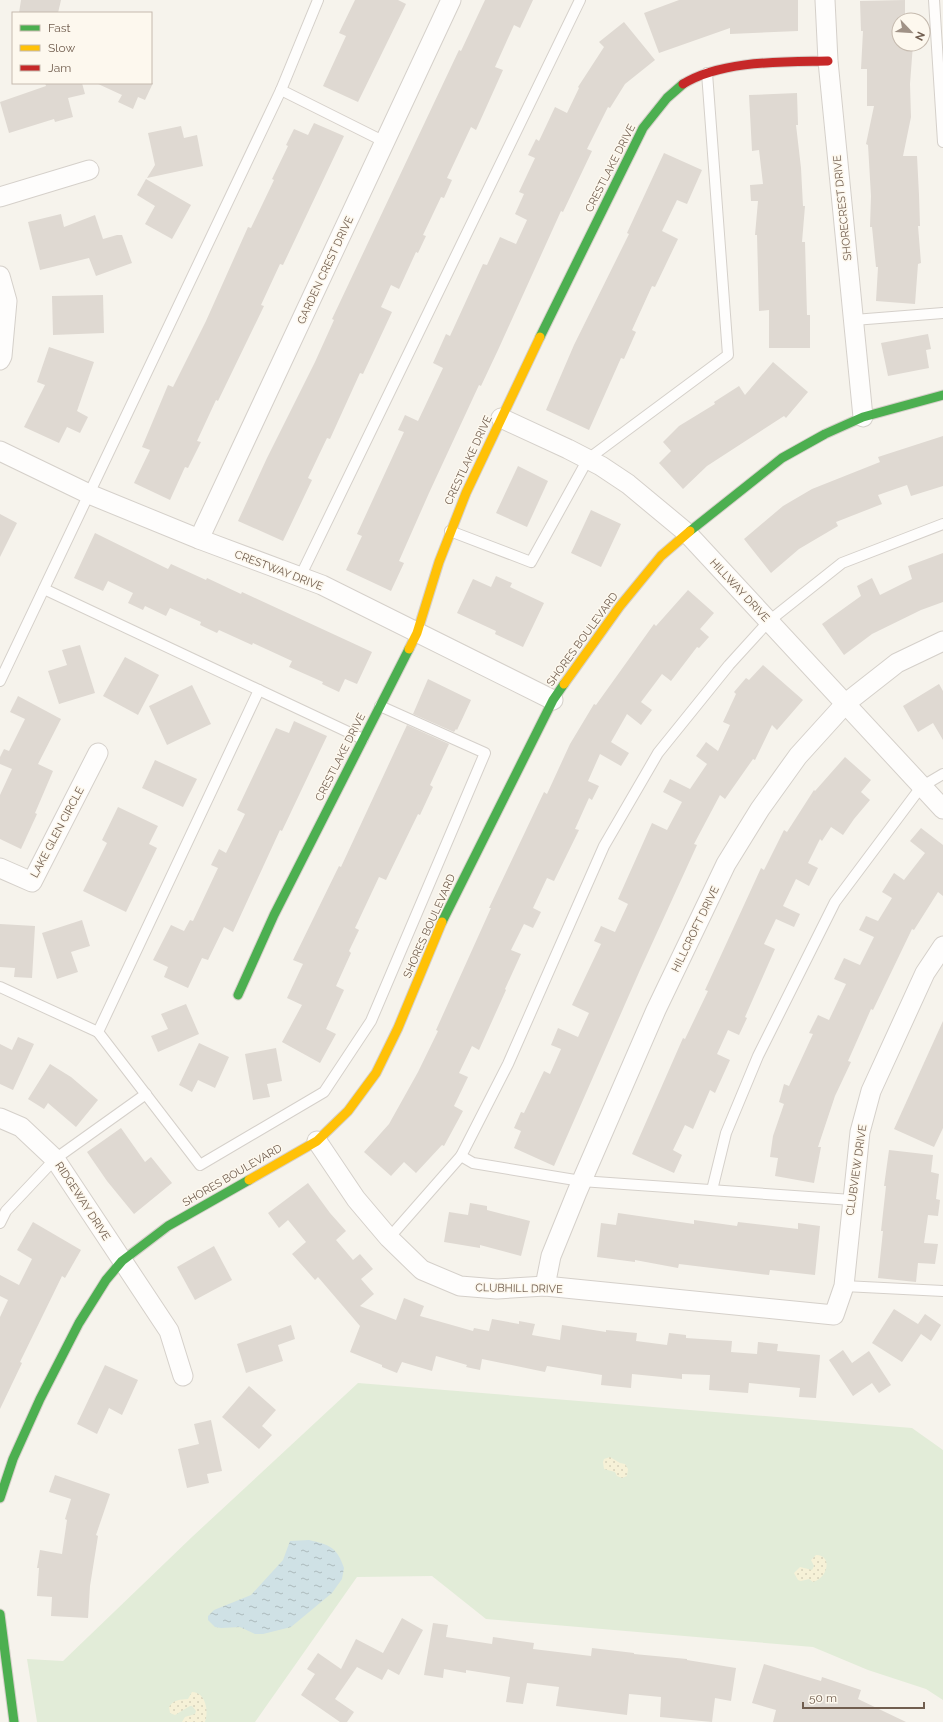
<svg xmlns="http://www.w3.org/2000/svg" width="943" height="1722" font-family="Raleway,sans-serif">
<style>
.green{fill:#e2ecd8}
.sand{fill:url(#sand-dots)}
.water{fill:url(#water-ripples)}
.building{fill:#dfd9d2}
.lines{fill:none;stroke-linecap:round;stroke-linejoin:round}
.lane-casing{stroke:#d5d0ca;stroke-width:12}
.street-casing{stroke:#d5d0ca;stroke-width:21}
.fast-casing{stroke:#d6d0ca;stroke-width:11}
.slow-casing{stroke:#d6d0ca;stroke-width:11}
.jam-casing{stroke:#d6d0ca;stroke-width:11}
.lane{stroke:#fefdfc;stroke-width:10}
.street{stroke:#fefdfc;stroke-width:19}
.fast{stroke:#4caf50;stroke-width:9}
.slow{stroke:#ffc107;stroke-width:9}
.jam{stroke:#c62828;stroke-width:9}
.labels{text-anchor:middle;stroke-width:3;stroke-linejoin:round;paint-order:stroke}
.street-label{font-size:11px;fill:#715e4f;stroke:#fdf8ee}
</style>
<defs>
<pattern id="sand-dots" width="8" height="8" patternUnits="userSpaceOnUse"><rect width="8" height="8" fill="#f6f1d7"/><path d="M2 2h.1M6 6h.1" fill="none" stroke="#d6d1ba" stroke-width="1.8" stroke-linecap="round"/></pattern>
<pattern id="water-ripples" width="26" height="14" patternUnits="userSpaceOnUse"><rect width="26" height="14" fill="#cfe1e5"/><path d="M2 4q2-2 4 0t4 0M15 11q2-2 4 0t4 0" fill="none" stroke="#acbabc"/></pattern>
</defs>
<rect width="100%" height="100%" fill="#f6f3ec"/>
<path class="green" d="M358,1383L912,1428L943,1450V1700L926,1689L868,1670L813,1647L486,1619L432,1576L357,1577L255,1722H37L27,1659L63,1661L192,1537Z"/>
<g class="sand">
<path d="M610,1457L620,1463L625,1464L628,1469L627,1476L622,1478L617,1476L615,1472L604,1469L603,1462L604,1459Z"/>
<path d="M816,1555C833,1555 828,1578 813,1582L809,1579L801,1581L798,1580L794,1573L800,1567L812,1570L814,1566L811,1560Z"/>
<path d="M192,1692C206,1692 209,1712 205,1722H182L185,1717L195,1714L196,1711L192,1706H190L175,1715L170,1713L169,1707C174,1699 180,1700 188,1699Z"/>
</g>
<path class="water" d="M309,1540C330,1545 337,1547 344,1568L342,1579L332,1593L291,1627L263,1634H255L240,1627L221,1628L215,1627L208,1620V1616L214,1610L251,1595L283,1560L290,1541Z"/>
<g class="building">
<path d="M21,0H61L58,13H19Z"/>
<path d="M355,0H398L406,4L358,102L323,86L346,36L339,33Z"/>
<path d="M485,0H533L520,28L514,25L495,67L503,70L476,130L471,127L447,178L452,180L444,198L441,197L423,235L426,236L418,253L416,252L399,289L391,285L381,307L392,312L363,374L360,373L330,439L327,438L308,478L312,480L283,541L238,521L267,458L315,362L334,320L332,319L459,50L461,51Z"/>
<path d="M679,0H798V31L730,34V28L659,53L644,13Z"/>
<path d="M905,0V20H899V44H913L910,84L911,117L903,156H917L919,195L920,226H918L921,263L918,264L915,304L876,301L878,267H876L872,227H870L871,196L868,145L866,144L874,106H867V69H861L863,31H861L860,1Z"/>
<path d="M624,22L655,60L625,84L610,108L608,107L587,149L592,151L563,212L561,211L498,350L481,386L479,385L429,493L399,561L404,563L391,591L346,570L362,536L357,534L404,432L398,430L405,415L418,421L443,368L433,363L446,334L450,336L483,264L487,265L500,237L516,244L527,220L515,214L524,194L519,192L535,158L528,155L536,139L539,141L555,107L567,113L579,88L578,87L604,47L599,42Z"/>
<path d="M45,83H82L85,94L68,98L73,117L55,122L54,119L9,133L0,102L46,86Z"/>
<path d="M96,83H153L145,100L138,97L133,109L118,102L122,95Z"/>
<path d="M797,93L798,125H796L801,168L803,206H805L802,242H805L807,315H810V348H769V310L759,311L757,235H755L758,201H751L750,185L763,184L759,150L752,151L749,95Z"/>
<path d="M314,123L344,136L283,265L280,264L261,305L264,306L218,401L216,400L197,441L201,442L188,468L185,467L170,500L134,483L150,450L142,447L168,385L173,387L206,321L248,227L251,228L274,180L272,179L288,146L286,145L294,129L308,135Z"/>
<path d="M181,126L184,138L197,135L203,166L147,178L155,165L148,133Z"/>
<path d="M664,153L702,170L687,204L677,200L662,231L678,239L655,287L652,286L632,330L636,332L624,359L621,358L589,430L546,410L574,345L629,234L627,233Z"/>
<path d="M146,179L191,205L172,239L145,224L155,206L137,195Z"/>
<path d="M61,214L64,227L95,215L103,239L117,235H122L132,263L96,276L89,258L40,270L28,222Z"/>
<path d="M103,295L104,333L53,335L52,296Z"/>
<path d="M928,334L931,349L926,350L929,368L888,376L881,343Z"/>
<path d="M49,347L94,362L77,411L88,417L80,433L67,427L59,443L24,427L45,385L37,382Z"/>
<path d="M773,362L808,392L786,418L784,416L707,466L683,489L659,463L671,451L663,442L679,426L715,404L714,402L739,386L745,395Z"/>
<path d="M943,436V486L911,496L907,485L878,495L882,504L836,522L838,526L799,549L771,573L744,539L783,506L812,489L880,462L878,457Z"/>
<path d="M518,466L548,481L527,527L496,513Z"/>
<path d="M591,510L621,524L601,567L571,553Z"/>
<path d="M0,514L17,523L0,557Z"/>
<path d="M95,533L168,569L171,564L206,580L207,578L241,594L242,592L372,652L357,684L345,679L339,692L322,684L323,682L289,667L292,661L253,643L252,645L219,630L217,633L200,625L201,622L170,608L166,616L145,606L143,610L128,603L133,593L108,581L103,591L74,578Z"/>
<path d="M943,553V602L921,610L872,634L844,655L822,624L861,596L857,586L872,578L880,595L912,579L908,566Z"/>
<path d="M496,576L512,583L510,587L544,603L523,647L495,634L496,631L457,613L473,579L491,587Z"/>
<path d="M688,590L714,613L700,629L709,637L699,648L697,647L671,681L662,674L641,702L652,710L641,725L627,714L611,742L629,753L621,766L600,754L588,781L599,786L592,800L589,798L575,829L579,830L554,881L547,878L533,908L541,912L533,928L524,924L511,950L521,954L505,989L506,990L479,1050L472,1046L459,1073L468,1077L454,1106L463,1111L444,1146L442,1145L416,1173L404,1162L391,1176L364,1152L389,1124L418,1072L438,1031L436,1030L491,908H489L544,792L547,794L570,744L594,704L596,705L654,624L656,626Z"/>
<path d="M80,645L95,693L59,704L48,671L67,665L62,650Z"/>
<path d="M125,657L159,675L138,715L103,696Z"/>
<path d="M763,665L803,700L777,730L772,725L755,760L753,759L725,799L720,795L694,844L697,845L640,970L554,1166L514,1148L521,1131L514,1128L521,1112L524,1113L544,1071L550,1074L561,1049L551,1045L558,1028L578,1037L589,1013L572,1005L601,944L594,941L601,926L615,932L628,904L618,899L652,823L667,830L682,802L663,792L670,779L690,789L707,764L696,756L706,742L718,751L730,725L723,722L736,694L734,692L746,678L749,680Z"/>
<path d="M428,679L471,700L457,730L456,729L454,732L413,714Z"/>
<path d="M939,684L943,691V740L933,723L918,732L903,706Z"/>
<path d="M192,685L211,724L167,745L149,706Z"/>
<path d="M18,696L61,719L38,764L53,771L35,813L37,814L21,849L0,839V795L12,769L0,764V757L4,749L9,751L25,719L10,712Z"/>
<path d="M294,721L327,736L282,831L280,830L233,932L224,927L208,960L202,958L188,988L164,977L168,967L153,960L171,925L184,931L190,920L193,921L218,868L211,865L219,849L226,853L245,814L237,810L276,728L289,733Z"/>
<path d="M407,725L449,744L430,785L433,787L420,815L418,814L386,880L379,877L355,928L359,930L349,951L351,953L336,986L344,990L326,1029L336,1034L320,1063L282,1042L302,1005L287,998L303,964L293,960L339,866L341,867Z"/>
<path d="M845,757L871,780L861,792L870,800L854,819L843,835L831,827L822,841L820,839L808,863L818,868L809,886L796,879L783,906L800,914L794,927L776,919L764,944L775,949L745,1017L747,1018L739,1035L728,1030L717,1054L730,1060L715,1093L710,1090L693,1129L685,1125L673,1150L682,1155L674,1173L632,1154L683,1038L685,1039L708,991L705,990L761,868L764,870L784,830L787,832L814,790L815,791Z"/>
<path d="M155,760L197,779L183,807L142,788Z"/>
<path d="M118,807L158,826L149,844L157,848L126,912L83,891L107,843L102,840Z"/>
<path d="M921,828L943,845V896L938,892L914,930L912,929L873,1010L871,1009L848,1061L851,1062L835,1096L818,1147H821L814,1183L775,1176L778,1158L770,1157L773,1136L784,1104L779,1102L784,1084L789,1086L813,1034L809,1033L818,1015L829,1020L846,984L834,979L844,958L860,965L874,937L859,930L866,916L878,921L892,898L882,892L894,873L904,880L925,853L910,841Z"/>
<path d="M82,920L90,946L71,952L78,972L57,979L42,933Z"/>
<path d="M0,924L35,926L32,978L14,977L15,968L0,967Z"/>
<path d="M186,1004L199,1034L158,1052L151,1036L168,1029L161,1014Z"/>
<path d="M943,1021V1128L934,1147L894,1129Z"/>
<path d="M18,1037L34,1044L13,1090L0,1084V1044L12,1050Z"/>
<path d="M199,1043L229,1057L215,1088L198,1080L192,1092L179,1085Z"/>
<path d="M276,1048L282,1081L267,1084L270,1097L253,1100L245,1054Z"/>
<path d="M50,1064L71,1077L98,1100L76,1127L48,1103L44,1109L28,1099Z"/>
<path d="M121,1128L145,1162L151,1157L172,1183L134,1214L107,1181L87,1152Z"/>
<path d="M889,1150L933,1155L931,1172L939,1174L936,1199L940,1200L938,1216L928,1215L924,1243L938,1244L935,1264L918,1263L916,1282L878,1278L883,1231H881L886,1186H884Z"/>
<path d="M308,1183L330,1213L346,1231L336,1240L353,1260L360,1254L373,1269L361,1279L374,1294L360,1306L396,1320L404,1298L424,1306L420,1316L473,1331L474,1328L489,1331L492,1319L519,1324V1321L535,1324L532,1335L560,1340L562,1325L606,1332V1330L637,1333L636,1341L667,1345L669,1333L686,1335V1338L732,1341L731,1352L757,1354L758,1342L778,1344L777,1351L820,1355L816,1398L799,1397L800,1388L749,1383L748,1393L709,1390L710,1375L682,1374V1379L632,1374L631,1388L601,1385L602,1375L547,1366L545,1372L482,1359L480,1370L466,1367L467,1365L436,1356L432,1371L402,1362L397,1373L382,1367V1365L350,1352L360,1326L318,1277L315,1280L292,1254L306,1242L288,1220L279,1228L268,1213Z"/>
<path d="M470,1203L487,1206V1210L530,1221L521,1256L480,1245V1248L444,1242L449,1212L468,1215Z"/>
<path d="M618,1213L694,1224V1220L737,1226L738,1222L798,1229V1223L820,1226L815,1275L770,1270L769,1275L679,1264L678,1268L635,1260V1262L597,1257L601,1223L616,1225Z"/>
<path d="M33,1222L81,1250L65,1278L62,1276L42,1317L20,1362L22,1363L0,1409V1317L8,1300L0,1296V1275L19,1285L32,1259L17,1250Z"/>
<path d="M214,1246L232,1280L195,1300L177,1267Z"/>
<path d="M894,1309L918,1324L925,1314L941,1325L931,1341L921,1334L902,1362L872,1343Z"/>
<path d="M291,1325L295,1339L278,1345L283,1361L246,1373L237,1344Z"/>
<path d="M843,1350L852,1363L869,1351L891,1385L879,1393L872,1383L853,1396L829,1360Z"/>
<path d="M105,1365L138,1380L122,1415L109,1408L97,1434L77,1424Z"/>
<path d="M249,1386L276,1410L262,1426L272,1435L259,1449L222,1417Z"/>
<path d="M211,1420L222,1471L207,1474L209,1483L187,1488L178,1449L199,1444L194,1424Z"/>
<path d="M55,1475L110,1494L96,1535L98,1536L90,1586L88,1618L51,1616L52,1597L37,1596L39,1568H37L40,1550L62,1554L67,1520L65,1519L71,1499L49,1492Z"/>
<path d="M402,1618L423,1630L399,1675L388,1669L382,1680L357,1667L335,1699L354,1712L347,1722H340L301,1695L315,1674L307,1669L318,1653L341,1669L356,1639L383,1653Z"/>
<path d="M433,1623L448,1625L446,1637L492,1644L493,1637L534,1643L533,1649L591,1656L592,1648L634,1653V1654L687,1659V1660L736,1668L731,1701L715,1698L712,1722L660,1717L661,1697L629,1694L627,1715L556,1706L559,1687L527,1683L523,1704L506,1702L510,1677L466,1670V1673L444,1669L443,1678L424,1675Z"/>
<path d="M764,1664L821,1681L822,1677L861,1690L858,1699L906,1722H773L776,1710L752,1703Z"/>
</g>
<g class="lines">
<g class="lane-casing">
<g id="lane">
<path d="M318,0L281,90L385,142"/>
<path d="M934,0L943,142"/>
<path d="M854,320L943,313"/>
<path d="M450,531L531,562L588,459L728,355L707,73"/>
<path d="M300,577L580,0"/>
<path d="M44,589L363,739"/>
<path d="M0,681L281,90"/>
<path d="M259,690L98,1032L200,1165L324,1092L371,1021L485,753L380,706"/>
<path d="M0,987L98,1032"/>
<path d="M461,1156L508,1064L604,846L658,753L729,665L769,621L842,563L943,524"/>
<path d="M712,1190L726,1133L758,1056L835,902L921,787L943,774"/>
<path d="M0,1223L6,1211L55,1159L146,1094"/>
<path d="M389,1238L461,1156L473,1163L581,1181L852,1200"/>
<path d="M844,1286L943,1291"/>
</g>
</g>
<g class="street-casing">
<g id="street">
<path d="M825,0L828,61L863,417"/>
<path d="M0,197L89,170"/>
<path d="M0,276L7,301L2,356L0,360"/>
<path d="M501,418L568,449L601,466L628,484L687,533L943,809"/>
<path d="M0,451L89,494L199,539L322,585L553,700"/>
<path d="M199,539L451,0"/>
<path d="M0,868L32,882L98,753"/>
<path d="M0,1118L21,1127L55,1159L169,1331L183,1376"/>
<path d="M317,1141L356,1199L389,1238L422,1270L460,1286L497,1289L545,1286L834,1315L844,1286L860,1132L871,1091L925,973L943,946"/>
<path d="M545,1286L551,1256L577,1192L656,1010L726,864L760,809L798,756L846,703L897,663L943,641"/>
</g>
</g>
<g class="fast-casing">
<g id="fast">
<path d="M540,337L643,128L667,98L683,84"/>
<path d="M690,531L782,458L825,434L863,417L943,395"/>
<path d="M442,922L553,700L564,684"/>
<path d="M238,995L274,915L409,649"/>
<path d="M0,1498L13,1459L40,1399L79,1323L106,1280L122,1261L168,1226L249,1180"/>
<path d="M0,1614L14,1722"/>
</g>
</g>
<g class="slow-casing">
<g id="slow">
<path d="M409,649L417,633L439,562L466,493L540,337"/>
<path d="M564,684L620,606L661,556L690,531"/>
<path d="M249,1180L317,1141L348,1111L376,1073L398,1028L442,922"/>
</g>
</g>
<g class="jam-casing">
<path id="jam" d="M683,84C722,60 783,62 828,61"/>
</g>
<use href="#lane" class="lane"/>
<use href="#street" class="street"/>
<use href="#fast" class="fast"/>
<use href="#slow" class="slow"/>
<use href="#jam" class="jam"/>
</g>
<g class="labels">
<g class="street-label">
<text transform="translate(610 168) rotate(-63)" y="4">CRESTLAKE DRIVE</text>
<text transform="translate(842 208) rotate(-96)" y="4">SHORECREST DRIVE</text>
<text transform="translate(325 270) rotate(-65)" y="4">GARDEN CREST DRIVE</text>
<text transform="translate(468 460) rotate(-65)" y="4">CRESTLAKE DRIVE</text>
<text transform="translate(279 570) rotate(21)" y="4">CRESTWAY DRIVE</text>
<text transform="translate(740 590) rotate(47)" y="4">HILLWAY DRIVE</text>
<text transform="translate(582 639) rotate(-54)" y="4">SHORES BOULEVARD</text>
<text transform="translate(340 757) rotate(-63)" y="4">CRESTLAKE DRIVE</text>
<text transform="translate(57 832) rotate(-62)" y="4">LAKE GLEN CIRCLE</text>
<text transform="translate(429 926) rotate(-66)" y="4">SHORES BOULEVARD</text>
<text transform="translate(695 929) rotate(-64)" y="4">HILLCROFT DRIVE</text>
<text transform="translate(856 1170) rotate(-82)" y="4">CLUBVIEW DRIVE</text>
<text transform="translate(232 1175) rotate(-30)" y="4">SHORES BOULEVARD</text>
<text transform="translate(83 1201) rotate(57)" y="4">RIDGEWAY DRIVE</text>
<text transform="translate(519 1288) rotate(1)" y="4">CLUBHILL DRIVE</text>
</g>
</g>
<rect x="12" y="12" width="140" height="72" fill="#fdf8ee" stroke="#c5baae"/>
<rect x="20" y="25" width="20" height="6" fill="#4caf50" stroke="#c5baae"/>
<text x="48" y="32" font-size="12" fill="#715e4f">Fast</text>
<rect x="20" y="45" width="20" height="6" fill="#ffc107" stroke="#c5baae"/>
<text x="48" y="52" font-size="12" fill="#715e4f">Slow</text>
<rect x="20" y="65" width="20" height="6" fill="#c62828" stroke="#c5baae"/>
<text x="48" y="72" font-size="12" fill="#715e4f">Jam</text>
<g transform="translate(911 32) rotate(115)"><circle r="19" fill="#fdf8ee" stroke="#c5baae"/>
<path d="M0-3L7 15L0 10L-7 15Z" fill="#a09286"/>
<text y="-6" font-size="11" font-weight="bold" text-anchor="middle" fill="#715e4f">N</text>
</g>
<path d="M803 1702v6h121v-6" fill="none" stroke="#715e4f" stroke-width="2"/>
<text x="809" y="1702" font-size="12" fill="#715e4f" stroke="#fdf8ee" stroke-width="3" paint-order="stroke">50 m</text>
</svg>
